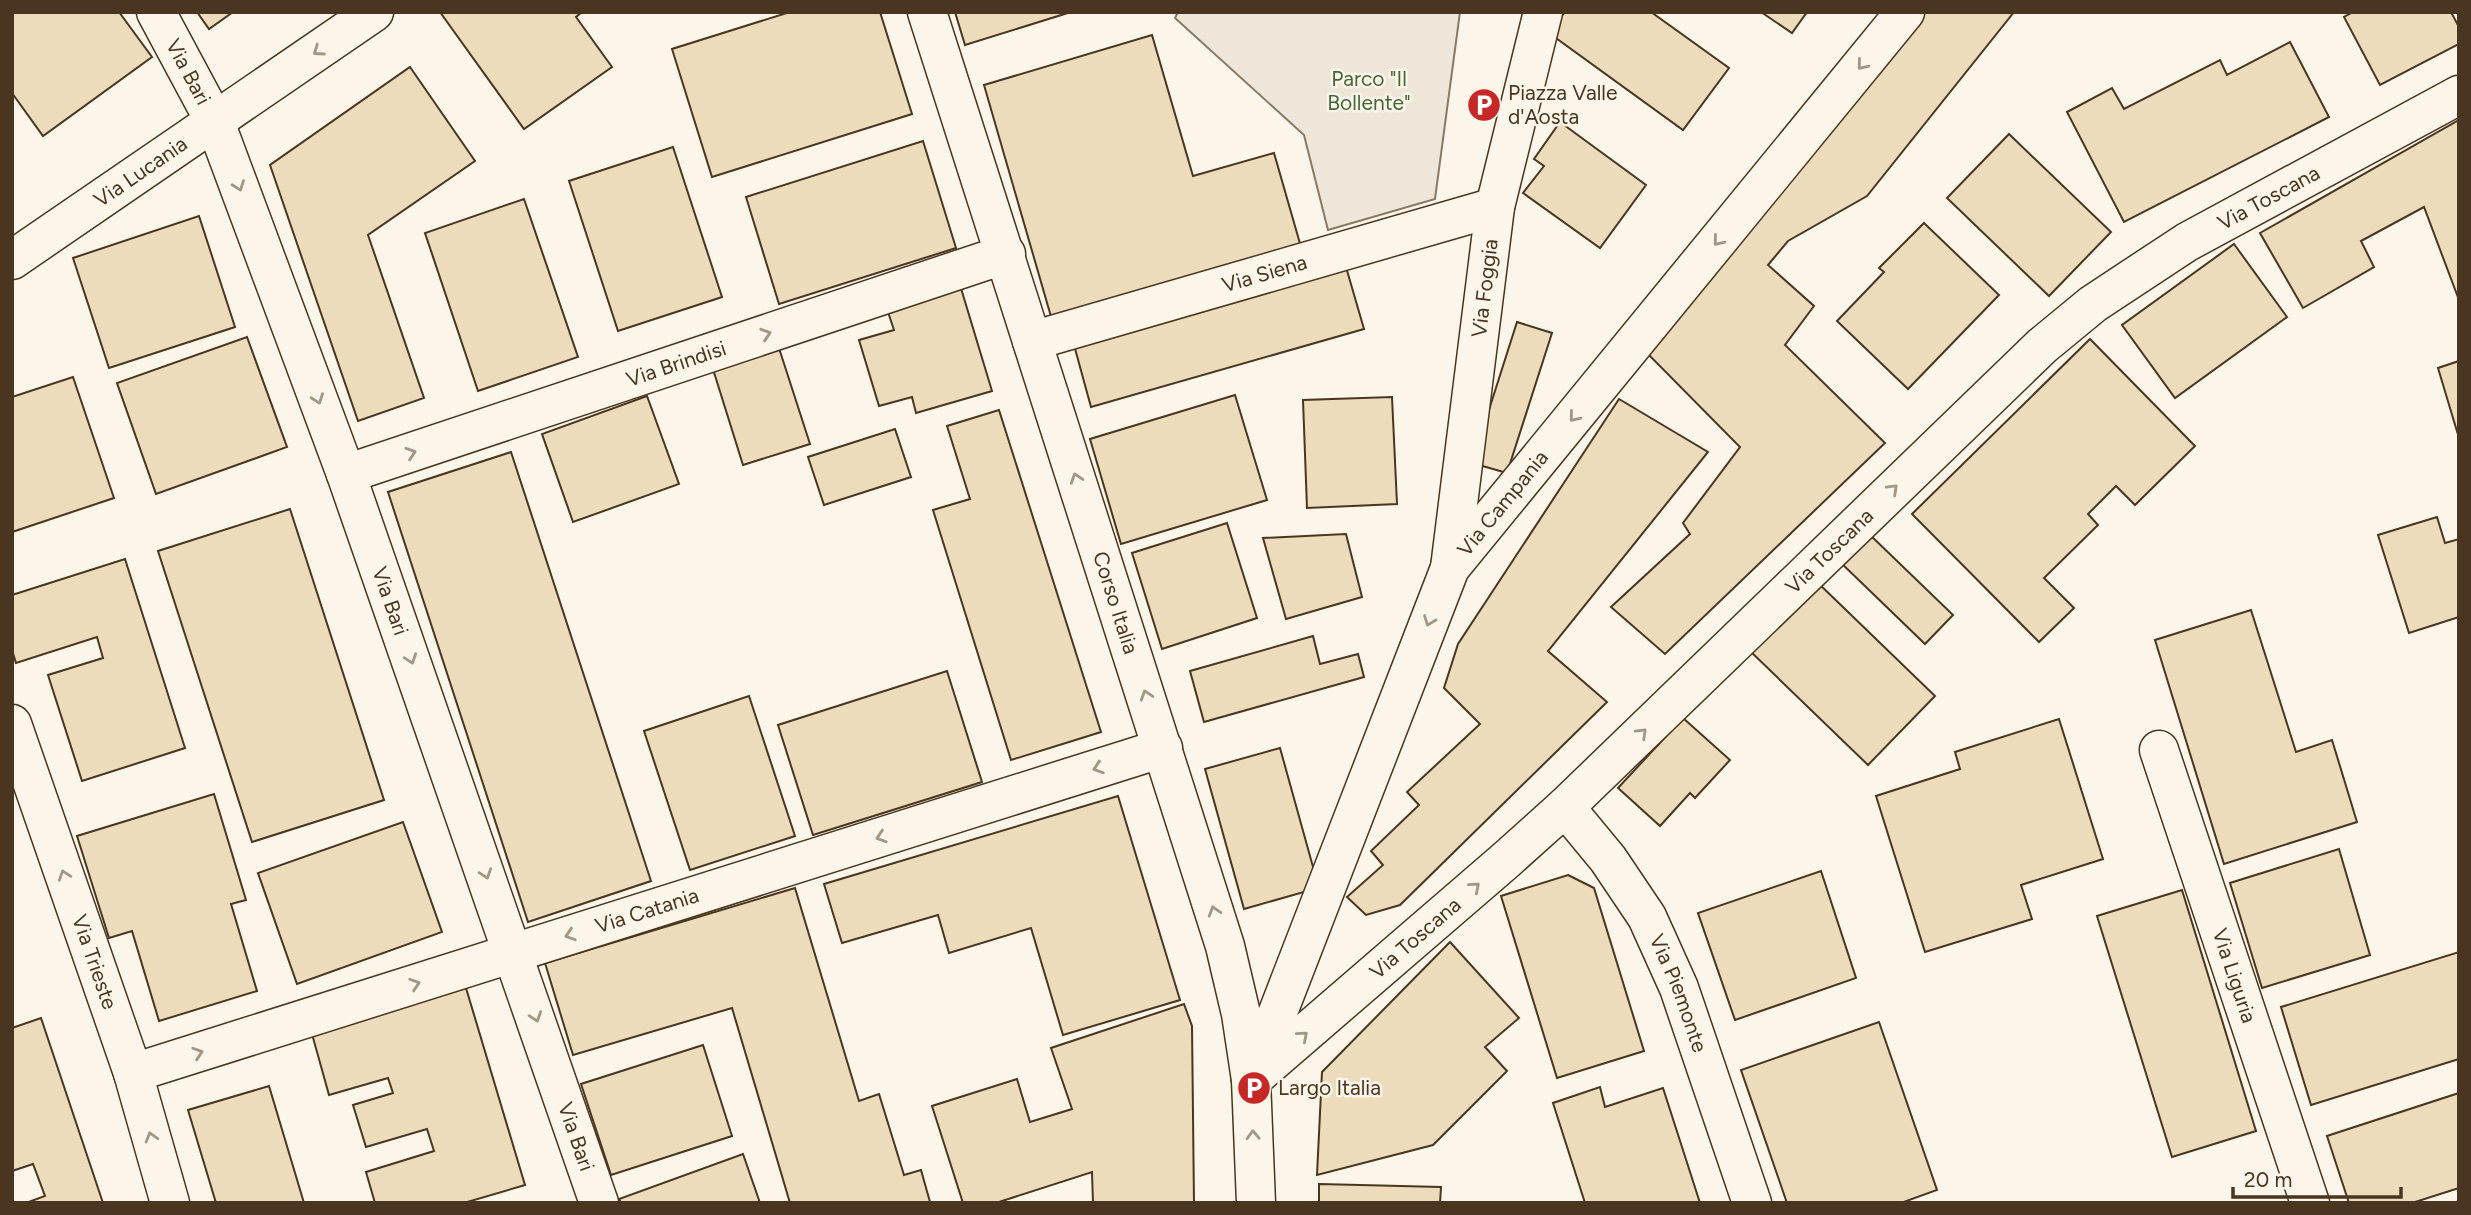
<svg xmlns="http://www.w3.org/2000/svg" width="2471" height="1215" font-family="Figtree,sans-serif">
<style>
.green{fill:#ede6d9;stroke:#887966;stroke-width:2}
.building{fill:#ecdcbc;stroke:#4a3520;stroke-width:2}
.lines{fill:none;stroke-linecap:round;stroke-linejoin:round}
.street-casing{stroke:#4a3520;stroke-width:41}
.secondary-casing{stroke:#4a3520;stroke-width:41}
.street{stroke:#fbf6e9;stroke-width:38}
.secondary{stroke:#fbf6e9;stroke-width:38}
.oneway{stroke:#a29684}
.labels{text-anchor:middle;stroke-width:5;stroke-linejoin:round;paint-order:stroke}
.street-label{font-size:21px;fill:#4a3520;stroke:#fbf6e9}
.park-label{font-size:21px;fill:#436837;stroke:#fbf6e9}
.poi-label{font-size:21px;fill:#4a3520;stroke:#fbf6e9;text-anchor:start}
</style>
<rect width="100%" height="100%" fill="#fbf6e9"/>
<path class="green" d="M1178,12H1460L1435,199L1328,230L1304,135L1175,18Z"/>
<g class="building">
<path d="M14,12H119L152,57L43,136L12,93V14Z"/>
<path d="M197,12H233L209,29Z"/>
<path d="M440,12H582L576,17L612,67L524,129Z"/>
<path d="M790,12H880L912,114L712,177L672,49Z"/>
<path d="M955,12H1071L965,45Z"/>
<path d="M1565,12H1651L1729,68L1683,130L1549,33Z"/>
<path d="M1761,12H1807L1792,33Z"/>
<path d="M1917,12H2014L1867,196L1788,241L1768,265L1814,306L1785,345L1885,443L1665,654L1611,607L1690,534L1683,523L1740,447L1643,349Z"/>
<path d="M2353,12H2451L2459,27V44L2380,85L2344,17Z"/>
<path d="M1152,35L1193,176L1274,153L1301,247L1052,320L984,85Z"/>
<path d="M2290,42L2329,117L2124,222L2067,112L2112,88L2124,109L2220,60L2227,75Z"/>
<path d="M410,67L475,161L368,235L424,398L358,421L270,165Z"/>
<path d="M2459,120V300L2424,207L2361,241L2374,267L2303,308L2260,233Z"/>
<path d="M1560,122L1646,185L1600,248L1523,193L1544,166L1534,159Z"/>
<path d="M2009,134L2111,232L2049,296L1947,198Z"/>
<path d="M923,141L956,248L779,304L746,197Z"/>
<path d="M673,147L722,297L618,331L569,181Z"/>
<path d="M524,199L578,357L478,391L425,233Z"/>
<path d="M199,216L235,327L109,368L73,258Z"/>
<path d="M1924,223L1999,295L1908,389L1837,321L1884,272L1879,268Z"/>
<path d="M2234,244L2287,317L2175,398L2122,325Z"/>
<path d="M1346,267L1364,329L1091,407L1074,345Z"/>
<path d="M960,285L992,391L916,413L912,397L879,406L859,340L894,330L886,306Z"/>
<path d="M1517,322L1552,333L1507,473L1472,463Z"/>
<path d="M247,337L287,447L156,494L117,383Z"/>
<path d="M2090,339L2195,446L2135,505L2116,486L2088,514L2098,525L2044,578L2074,608L2039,642L1912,514Z"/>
<path d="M778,345L810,444L743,465L712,366Z"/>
<path d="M2459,361V438L2438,368Z"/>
<path d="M73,377L114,498L12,532V397Z"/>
<path d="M1235,395L1267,500L1121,544L1090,439Z"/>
<path d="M647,396L679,484L573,522L542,434Z"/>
<path d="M1392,397L1397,504L1307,508L1303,400Z"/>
<path d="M1619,399L1708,452L1548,651L1607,702L1400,905L1366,915L1347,897L1383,865L1371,851L1419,805L1407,792L1480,724L1444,688L1458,644Z"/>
<path d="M999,410L1101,732L1011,760L933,510L970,499L947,426Z"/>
<path d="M895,429L911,477L824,505L808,457Z"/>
<path d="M511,452L651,881L528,922L388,492Z"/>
<path d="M290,509L384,800L252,842L158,551Z"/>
<path d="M2437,517L2445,543L2459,539V617L2409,633L2378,535Z"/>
<path d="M1227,523L1257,618L1162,649L1132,553Z"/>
<path d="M1867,532L1953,615L1925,644L1839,561Z"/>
<path d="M1346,534L1362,597L1286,619L1263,538Z"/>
<path d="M125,559L185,748L82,781L48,675L103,658L97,637L16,663L12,650V595Z"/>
<path d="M1816,581L1935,696L1868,765L1749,650Z"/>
<path d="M2251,610L2296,752L2332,740L2357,822L2224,864L2155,640Z"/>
<path d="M1313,636L1320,664L1358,654L1364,677L1204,722L1190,671Z"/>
<path d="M947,671L982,782L813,835L778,725Z"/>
<path d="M749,696L795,836L690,870L644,731Z"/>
<path d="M1683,718L1730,760L1695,798L1690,793L1660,826L1618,788Z"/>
<path d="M2059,719L2103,859L2021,885L2032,919L1925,952L1876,796L1960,769L1955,752Z"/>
<path d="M1280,748L1315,874L1304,892L1244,909L1205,769Z"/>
<path d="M214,794L246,900L231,904L257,991L159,1021L132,931L109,938L77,836Z"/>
<path d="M1118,796L1180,1000L1063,1035L1031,928L949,953L938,915L842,943L824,884Z"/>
<path d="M403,822L442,932L297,984L258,873Z"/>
<path d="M2339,849L2370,955L2262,988L2230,883Z"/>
<path d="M1821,871L1856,978L1735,1020L1698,913Z"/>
<path d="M1568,875L1594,888L1644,1051L1557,1078L1501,896Z"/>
<path d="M795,888L859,1101L879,1094L904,1175L921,1170L930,1202L790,1203L732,1008L573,1055L545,963Z"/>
<path d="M2182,890L2256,1131L2172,1157L2097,916Z"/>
<path d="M1450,942L1519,1018L1485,1047L1507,1071L1433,1145L1317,1175L1322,1072Z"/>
<path d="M2459,952V1059L2311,1105L2281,1007Z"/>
<path d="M466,988L525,1185L464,1203H375L366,1172L434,1151L427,1129L366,1147L353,1105L393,1093L388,1078L329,1095L312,1034Z"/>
<path d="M1184,1004L1192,1026L1194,1203H1093L1092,1172L996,1203H963L932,1106L1017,1079L1030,1122L1072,1109L1051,1048Z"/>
<path d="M41,1018L103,1203H26L45,1196L33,1164L12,1171V1028Z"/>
<path d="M1879,1022L1937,1190L1901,1203H1787L1741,1070Z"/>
<path d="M703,1045L732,1136L611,1175L581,1084Z"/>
<path d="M269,1086L304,1203H216L188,1110Z"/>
<path d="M1600,1087L1605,1107L1663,1088L1700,1203H1585L1553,1103Z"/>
<path d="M2459,1093V1188L2412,1203H2349L2327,1136Z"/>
<path d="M743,1154L760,1203H621L619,1199Z"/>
<path d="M1319,1184L1441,1187L1440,1203H1319Z"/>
</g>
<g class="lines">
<g class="street-casing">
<g id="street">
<path id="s1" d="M156,12L215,122L346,474L599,1203"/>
<path id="s2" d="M12,260L374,12"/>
<path id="s3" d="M1032,341L1495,207"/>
<path id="s4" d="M346,474L1006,254"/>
<path id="s5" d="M1450,568L1495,207L1543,12"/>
<path id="s6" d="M12,724L133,1073L170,1203"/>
<path id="s7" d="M2159,750L2310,1203"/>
<path id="s8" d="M1565,807L1608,859L1647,917L1679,988L1752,1203"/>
<path id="s9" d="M133,1073L1163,748"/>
<path id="s10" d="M1254,1074L1450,568L1905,12"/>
<path id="s11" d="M1251,1080L1506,860L1565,807L2042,346L2093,304L2187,242L2459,95"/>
</g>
</g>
<g class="secondary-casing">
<g id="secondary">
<path id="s12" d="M927,12L1225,946L1241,1014L1251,1080L1256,1203"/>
</g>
</g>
<use href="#street" class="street"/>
<use href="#secondary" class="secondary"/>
</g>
<defs><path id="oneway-chevron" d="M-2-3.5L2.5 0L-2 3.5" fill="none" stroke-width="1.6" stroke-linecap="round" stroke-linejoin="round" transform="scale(1.75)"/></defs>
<g class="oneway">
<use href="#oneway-chevron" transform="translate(318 51) rotate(145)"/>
<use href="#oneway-chevron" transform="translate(1862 65) rotate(129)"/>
<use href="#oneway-chevron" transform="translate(239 186) rotate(70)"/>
<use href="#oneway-chevron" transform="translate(1718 241) rotate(129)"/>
<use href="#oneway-chevron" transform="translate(766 334) rotate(-18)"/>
<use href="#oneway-chevron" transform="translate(318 399) rotate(70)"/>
<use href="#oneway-chevron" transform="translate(1574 417) rotate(129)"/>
<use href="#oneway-chevron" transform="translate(411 453) rotate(-18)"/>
<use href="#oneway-chevron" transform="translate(1076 478) rotate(-108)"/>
<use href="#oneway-chevron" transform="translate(1893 489) rotate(-44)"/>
<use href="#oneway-chevron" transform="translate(1429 621) rotate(111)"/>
<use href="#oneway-chevron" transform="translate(411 659) rotate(71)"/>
<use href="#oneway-chevron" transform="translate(1146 695) rotate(-108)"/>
<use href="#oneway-chevron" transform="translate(1642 733) rotate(-44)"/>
<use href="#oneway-chevron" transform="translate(1098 768) rotate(162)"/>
<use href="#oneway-chevron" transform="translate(881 837) rotate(162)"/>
<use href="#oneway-chevron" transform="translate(486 874) rotate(71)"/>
<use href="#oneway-chevron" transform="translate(64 875) rotate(-109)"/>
<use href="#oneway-chevron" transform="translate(1475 887) rotate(-41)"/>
<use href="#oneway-chevron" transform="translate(1214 911) rotate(-107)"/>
<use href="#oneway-chevron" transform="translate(570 935) rotate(162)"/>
<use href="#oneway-chevron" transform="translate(415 984) rotate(-18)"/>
<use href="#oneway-chevron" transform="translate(536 1017) rotate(71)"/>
<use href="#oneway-chevron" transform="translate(1303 1036) rotate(-41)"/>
<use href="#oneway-chevron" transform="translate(198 1053) rotate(-18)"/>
<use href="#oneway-chevron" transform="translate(1253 1135) rotate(-92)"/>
<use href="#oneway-chevron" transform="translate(151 1137) rotate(-106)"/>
</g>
<defs>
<g id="parking-disc" transform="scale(1.75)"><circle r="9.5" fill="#c62828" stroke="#fbf6e9"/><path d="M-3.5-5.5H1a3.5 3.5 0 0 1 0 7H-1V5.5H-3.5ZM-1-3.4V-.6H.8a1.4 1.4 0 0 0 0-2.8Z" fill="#fff"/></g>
</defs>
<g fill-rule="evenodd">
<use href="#parking-disc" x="1484" y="105"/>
<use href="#parking-disc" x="1254" y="1088"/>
</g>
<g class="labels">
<g class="street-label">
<text dy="7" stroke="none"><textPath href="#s1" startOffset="68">Via Bari</textPath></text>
<text dy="7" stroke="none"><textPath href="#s2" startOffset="156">Via Lucania</textPath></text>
<text dy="7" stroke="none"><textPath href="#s11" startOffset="1351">Via Toscana</textPath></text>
<text dy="7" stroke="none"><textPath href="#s3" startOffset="242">Via Siena</textPath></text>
<text dy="7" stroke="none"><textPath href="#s5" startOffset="282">Via Foggia</textPath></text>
<text dy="7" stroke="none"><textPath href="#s4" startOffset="348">Via Brindisi</textPath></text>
<text dy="7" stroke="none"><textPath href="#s10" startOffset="626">Via Campania</textPath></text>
<text dy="7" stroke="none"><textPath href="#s11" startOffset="784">Via Toscana</textPath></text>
<text dy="7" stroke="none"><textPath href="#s1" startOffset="635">Via Bari</textPath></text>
<text dy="7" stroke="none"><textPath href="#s12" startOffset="620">Corso Italia</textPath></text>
<text dy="7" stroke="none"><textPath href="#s9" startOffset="539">Via Catania</textPath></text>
<text dy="7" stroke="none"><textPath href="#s11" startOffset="217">Via Toscana</textPath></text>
<text dy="7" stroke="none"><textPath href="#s6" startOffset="252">Via Trieste</textPath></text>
<text dy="7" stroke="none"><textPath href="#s7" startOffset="238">Via Liguria</textPath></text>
<text dy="7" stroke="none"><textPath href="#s8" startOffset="220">Via Piemonte</textPath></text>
<text dy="7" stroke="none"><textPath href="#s1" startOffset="1202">Via Bari</textPath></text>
</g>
<g class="park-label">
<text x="1369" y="86">Parco "Il<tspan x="1369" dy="24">Bollente"</tspan></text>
</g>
<g class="poi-label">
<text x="1508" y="100">Piazza Valle<tspan x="1508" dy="24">d'Aosta</tspan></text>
<text x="1278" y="1095">Largo Italia</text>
</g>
</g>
<rect width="2471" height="1215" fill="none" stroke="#4a3520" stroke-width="28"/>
<path d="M2233 1187v10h168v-10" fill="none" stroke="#4a3520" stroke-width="3.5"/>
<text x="2244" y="1187" font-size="21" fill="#4a3520" stroke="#fbf6e9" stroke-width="5" paint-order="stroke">20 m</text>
</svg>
